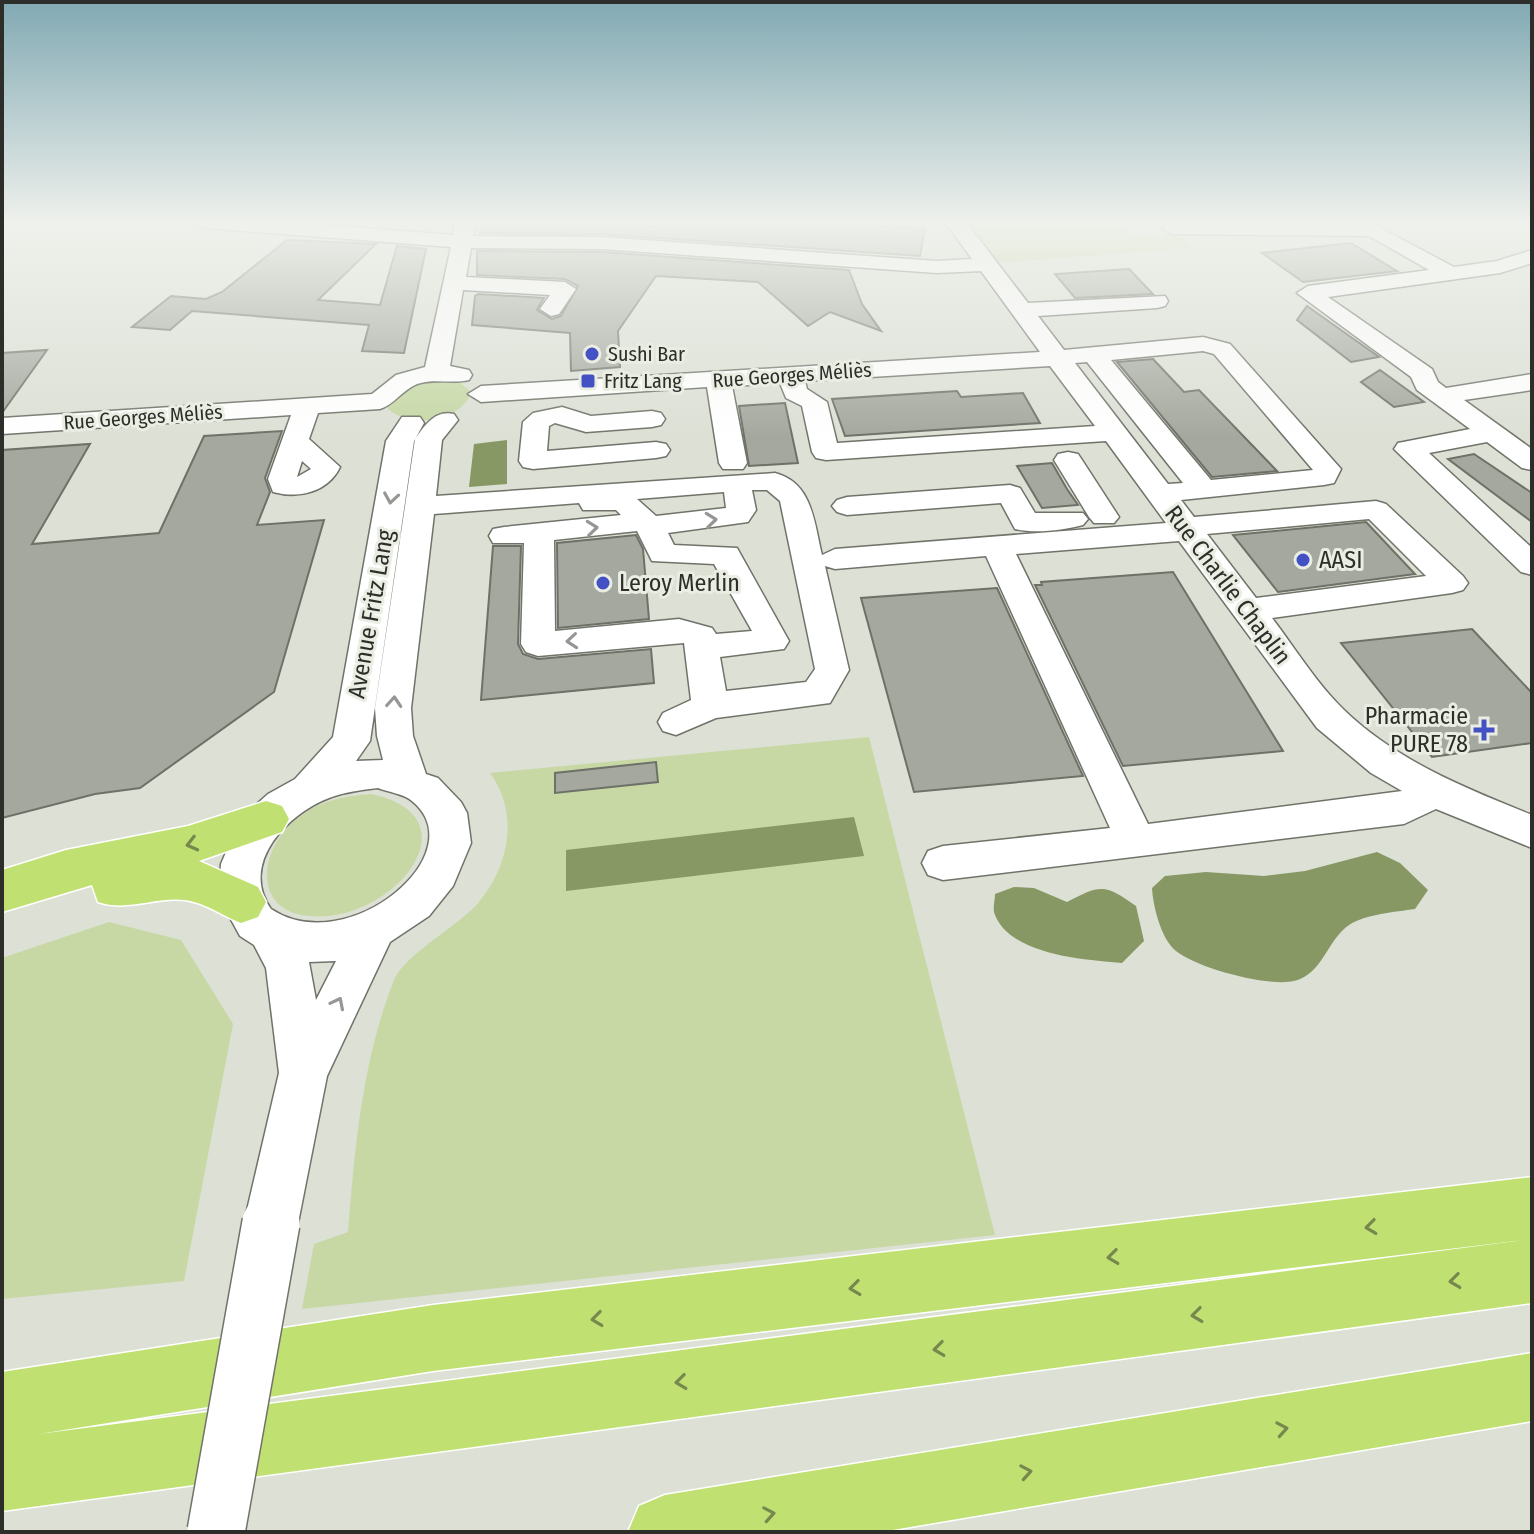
<svg xmlns="http://www.w3.org/2000/svg" width="1534" height="1534" font-family="'Fira Sans Condensed',sans-serif">
<style>
.green{fill:#c7d8a5}
.water{fill:#879864}
.building{fill:#a4a89e;stroke:#6e7167;stroke-width:2}
.lines{fill:none;stroke-linecap:round;stroke-linejoin:round}
.minor-casing{stroke:#6f7369;stroke-width:3}
.highway-casing{stroke:#fff;stroke-width:3}
.minor{fill:#fff;fill-rule:evenodd}
.highway{fill:#c0e171;fill-rule:evenodd}
.minor-bridge-casing{stroke:#6f7369;stroke-width:60;stroke-linecap:butt}
.minor-bridge{stroke:#fff;stroke-width:57}
.oneway{stroke:#969694}
.oneway2{stroke:#76884e}
.poi-dot{fill:#4451c5;stroke:#e9ede2;stroke-width:3}
.labels{text-anchor:middle;stroke-width:6;stroke-linejoin:round;paint-order:stroke}
.far-poi-label{font-size:20px;fill:#2d2e2a;stroke:#e9ede2;text-anchor:start}
.far-street-label{font-size:20px;fill:#2d2e2a;stroke:#e9ede2}
.poi-label{font-size:24px;fill:#2d2e2a;stroke:#e9ede2;text-anchor:start}
.street-label{font-size:24px;fill:#2d2e2a;stroke:#e9ede2}
</style>
<rect width="100%" height="100%" fill="#dce0d5"/>
<g class="green">
<path d="M933,222H1127L1130,236L1164,237L1162,233L1175,230L1192,248L998,263L967,225Z"/>
<path d="M421,379L458,381L470,391L469,398C454,422 410,428 388,409L386,402Z"/>
<path d="M869,737L995,1235L302,1309L314,1244L348,1232C355,1146 362,1062 394,980C404,955 460,925 479,902C510,865 519,812 490,773Z"/>
<path d="M371,794C480,817 392,924 310,916C247,911 261,841 302,815C323,800 345,796 371,794Z"/>
<path d="M109,922L181,940L233,1024L184,1281L2,1299V958Z"/>
</g>
<g class="water">
<path d="M507,440V484L469,487L474,444Z"/>
<path d="M854,817L864,856L566,891V850Z"/>
<path d="M1377,852L1400,863L1428,890L1415,909C1395,912 1366,914 1349,925C1327,940 1323,974 1294,981C1267,987 1197,968 1176,951C1161,939 1153,906 1152,888L1165,876L1206,872L1264,876L1305,871Z"/>
<path d="M1014,887L1034,888L1067,902C1101,884 1105,884 1136,906L1144,941L1122,963C1085,960 1007,955 994,912C993,908 995,899 995,894Z"/>
</g>
<g class="building">
<path d="M484,222L657,227L660,222H808L925,229L920,256L602,234L480,233Z"/>
<path d="M287,240L376,244L318,300L380,305L397,246L426,249L404,353L362,351L369,325L192,311L170,330L132,327L171,296L206,299L222,292Z"/>
<path d="M1351,243L1397,271L1303,282L1262,253Z"/>
<path d="M477,251L602,252L849,270L862,304L881,331L830,312L808,326L758,282L656,276L618,331L620,367L571,371L570,333L472,325L475,296L478,294L544,298L537,310L552,319L561,316L578,286L565,279L477,275Z"/>
<path d="M1129,269L1153,294L1075,298L1055,274Z"/>
<path d="M1307,306L1348,335L1379,357L1351,362L1297,320Z"/>
<path d="M47,350L2,413V353Z"/>
<path d="M1153,359L1184,392L1199,390L1277,471L1212,477L1117,362Z"/>
<path d="M1380,370L1424,402L1394,407L1361,382Z"/>
<path d="M957,391L961,397L1023,393L1040,423L845,436L832,399Z"/>
<path d="M785,403L798,463L749,466L739,406Z"/>
<path d="M282,431L265,478L270,492L257,525L324,520L274,692L140,788L95,794L2,818V450L90,444L32,544L159,533L204,436Z"/>
<path d="M1474,454L1532,493V522L1448,459Z"/>
<path d="M1052,463L1067,489L1078,505L1042,508L1017,466Z"/>
<path d="M1366,522L1415,574L1278,592L1233,535Z"/>
<path d="M636,535L643,549L649,619L558,628L557,543Z"/>
<path d="M493,546H521L518,644L523,654L538,659L651,649L654,683L481,700Z"/>
<path d="M1173,572L1283,751L1123,766L1035,585H1042L1041,582Z"/>
<path d="M997,588L1083,776L914,792L861,598Z"/>
<path d="M1472,629L1532,693V743L1432,757L1341,643Z"/>
<path d="M656,762L658,782L555,793V773Z"/>
</g>
<g class="lines">
<g class="minor-casing">
<g id="minor">
<path d="M195,222H288L453,235L456,222H476L473,236L602,237L937,261L972,259L945,222H966L1028,303L1165,296L1168,301L1165,306L1157,308L1038,316L1064,350L1203,337L1230,344L1341,469L1334,483L1324,485L1181,500L1194,517L1376,501L1386,504L1463,576L1468,583L1463,590L1452,593L1272,618C1295,648 1317,684 1344,710C1397,761 1465,788 1532,815V848L1436,809L1404,824L943,880L928,875L922,863L928,851L943,846L1110,828L986,556L835,569L825,566L849,670L830,703L716,718L676,735L663,731L658,722L663,713L691,700L684,643L538,656L526,652L521,644L524,543H493L489,536L493,529L504,527L621,515L616,510H583L579,503L434,514L411,708L413,736L426,774L438,778L461,802L467,813L471,843L453,886L429,916L390,942L327,1076L298,1223L290,1242L271,1250L252,1242L244,1223L279,1073L266,968L254,945L240,936L223,905L219,886L221,864L235,831L249,811L268,794L295,779L333,737L386,441L402,417H420L424,423L414,441L370,741L356,761L383,760L377,736L375,708L415,439C426,424 435,410 454,414L458,420L442,440L436,496L775,473C813,483 814,523 822,555L835,549L1166,523L1106,441L826,460L816,458L812,452L802,406L786,398L780,383L732,386L747,463L743,469H723L719,463L707,387L481,402L468,394L481,386L1040,352L981,271L937,273L602,249L471,248L466,277L565,282L576,289L559,314L551,316L540,309L550,295L463,290L450,366L469,370L472,375L469,380C452,384 434,378 417,384C402,390 394,405 380,409L318,413L309,439L340,467C328,492 299,499 273,492L268,479L291,415L2,434V418L372,394L396,375L425,367L451,247L205,228ZM1203,351L1214,354L1313,470L1211,480L1111,360ZM1087,362L1183,483L1168,484L1075,363ZM1050,366L1095,426L837,443L827,402L807,389L805,381ZM302,461L311,469L297,477ZM752,490H767L780,501L815,669L806,682L726,691L720,657L784,649L789,641L737,548L674,545L668,533L748,522L756,510ZM724,492L726,508L656,516L637,499ZM1369,519L1426,576L1256,598L1207,534ZM637,531L652,561L714,564L752,631L716,634L712,628L679,619L555,631L554,540ZM1179,541L1317,728L1371,773L1402,791L1148,824L1016,554ZM378,788C388,792 404,794 412,801C476,853 348,960 271,909C239,864 287,814 329,798C344,792 362,790 378,788ZM336,961L316,1000L309,962Z"/>
<path d="M1170,222L1373,224L1454,267L1497,261L1532,250V263L1500,273L1328,297L1432,369L1438,382L1446,388L1532,374V390L1464,400L1532,449V470L1522,468L1487,442L1429,453L1532,548V575L1521,572L1394,449L1398,443L1470,429L1417,390L1411,377L1297,293L1308,286L1429,270L1369,236L1172,234L1162,228Z"/>
<path d="M562,407L591,416L652,411L661,413L665,419L661,425L652,427L586,432L555,423L549,426L547,451L656,442L666,444L670,450L666,456L656,458L533,469L523,467L519,461L523,422L533,413Z"/>
<path d="M1068,452L1078,454L1082,460L1119,517L1114,523H1094L1089,517L1054,460L1058,454Z"/>
<path d="M1010,485L1020,488L1035,513H1083L1088,519L1083,525C1063,530 1036,534 1015,529L1001,503L847,515L837,512L832,506L837,500L847,497Z"/>
</g>
</g>
<g class="highway-casing">
<g id="highway">
<path d="M266,801L282,806L289,819L282,832L199,861L258,887L266,902L258,917L241,923C225,917 210,906 194,902C162,893 130,913 98,902L92,885L2,912V870L66,850L188,826Z"/>
<path d="M1532,1177V1239L433,1371L39,1434L1532,1239V1303L2,1511V1372L433,1305Z"/>
<path d="M1532,1353V1421L881,1532H628L639,1506L665,1495Z"/>
</g>
</g>
<use href="#minor" class="minor"/>
<use href="#highway" class="highway"/>
<g class="minor-bridge-casing">
<path id="minor-bridge" d="M216,1532L271,1223"/>
</g>
<use href="#minor-bridge" class="minor-bridge"/>
</g>
<defs><path id="oneway-chevron" d="M-2-3.5L2.5 0L-2 3.5" fill="none" stroke-width="1.6" stroke-linecap="round" stroke-linejoin="round" transform="scale(2)"/></defs>
<g class="oneway">
<use href="#oneway-chevron" transform="translate(391 498) rotate(99)"/>
<use href="#oneway-chevron" transform="translate(711 520) rotate(-6)"/>
<use href="#oneway-chevron" transform="translate(592 528) rotate(-6)"/>
<use href="#oneway-chevron" transform="translate(572 641) rotate(175)"/>
<use href="#oneway-chevron" transform="translate(394 702) rotate(-86)"/>
<use href="#oneway-chevron" transform="translate(338 1003) rotate(-63)"/>
</g>
<g class="oneway2">
<use href="#oneway-chevron" transform="translate(192 844) rotate(166)"/>
<use href="#oneway-chevron" transform="translate(1371 1227) rotate(173)"/>
<use href="#oneway-chevron" transform="translate(1113 1257) rotate(173)"/>
<use href="#oneway-chevron" transform="translate(1455 1281) rotate(173)"/>
<use href="#oneway-chevron" transform="translate(855 1288) rotate(173)"/>
<use href="#oneway-chevron" transform="translate(1197 1315) rotate(173)"/>
<use href="#oneway-chevron" transform="translate(597 1319) rotate(173)"/>
<use href="#oneway-chevron" transform="translate(939 1349) rotate(173)"/>
<use href="#oneway-chevron" transform="translate(681 1382) rotate(173)"/>
<use href="#oneway-chevron" transform="translate(1282 1429) rotate(-10)"/>
<use href="#oneway-chevron" transform="translate(1026 1472) rotate(-10)"/>
<use href="#oneway-chevron" transform="translate(769 1514) rotate(-10)"/>
</g>
<linearGradient id="sky" x2="0" y2="1"><stop stop-color="#81a9b3"/><stop offset="0.51" stop-color="#eff1ec"/><stop offset="1" stop-color="#eff1ec" stop-opacity="0"/></linearGradient>
<rect width="1534" height="437" fill="url(#sky)"/>
<g class="poi-dot">
<circle cx="592" cy="354" r="8"/>
<rect x="580" y="373" width="16" height="16" rx="4"/>
<circle cx="1303" cy="560" r="8"/>
<circle cx="603" cy="583" r="8"/>
<path d="M1480 718h8v8h8v8h-8v8h-8v-8h-8v-8h8z"/>
</g>
<g class="labels">
<g class="far-poi-label">
<text x="608" y="361">Sushi Bar</text>
<text x="604" y="388">Fritz Lang</text>
</g>
<g class="far-street-label">
<text transform="translate(792 375) rotate(-4)" y="7">Rue Georges Méliès</text>
<text transform="translate(143 417) rotate(-4)" y="7">Rue Georges Méliès</text>
</g>
<g class="poi-label">
<text x="1319" y="568">AASI</text>
<text x="619" y="591">Leroy Merlin</text>
<text x="1468" y="724" text-anchor="end">Pharmacie<tspan x="1468" dy="28">PURE 78</tspan></text>
</g>
<g class="street-label">
<text transform="translate(1228 585) rotate(53)" y="8">Rue Charlie Chaplin</text>
<text transform="translate(371 614) rotate(-80)" y="8">Avenue Fritz Lang</text>
</g>
</g>
<rect width="1534" height="1534" fill="none" stroke="#2d2e2a" stroke-width="8"/>
</svg>
